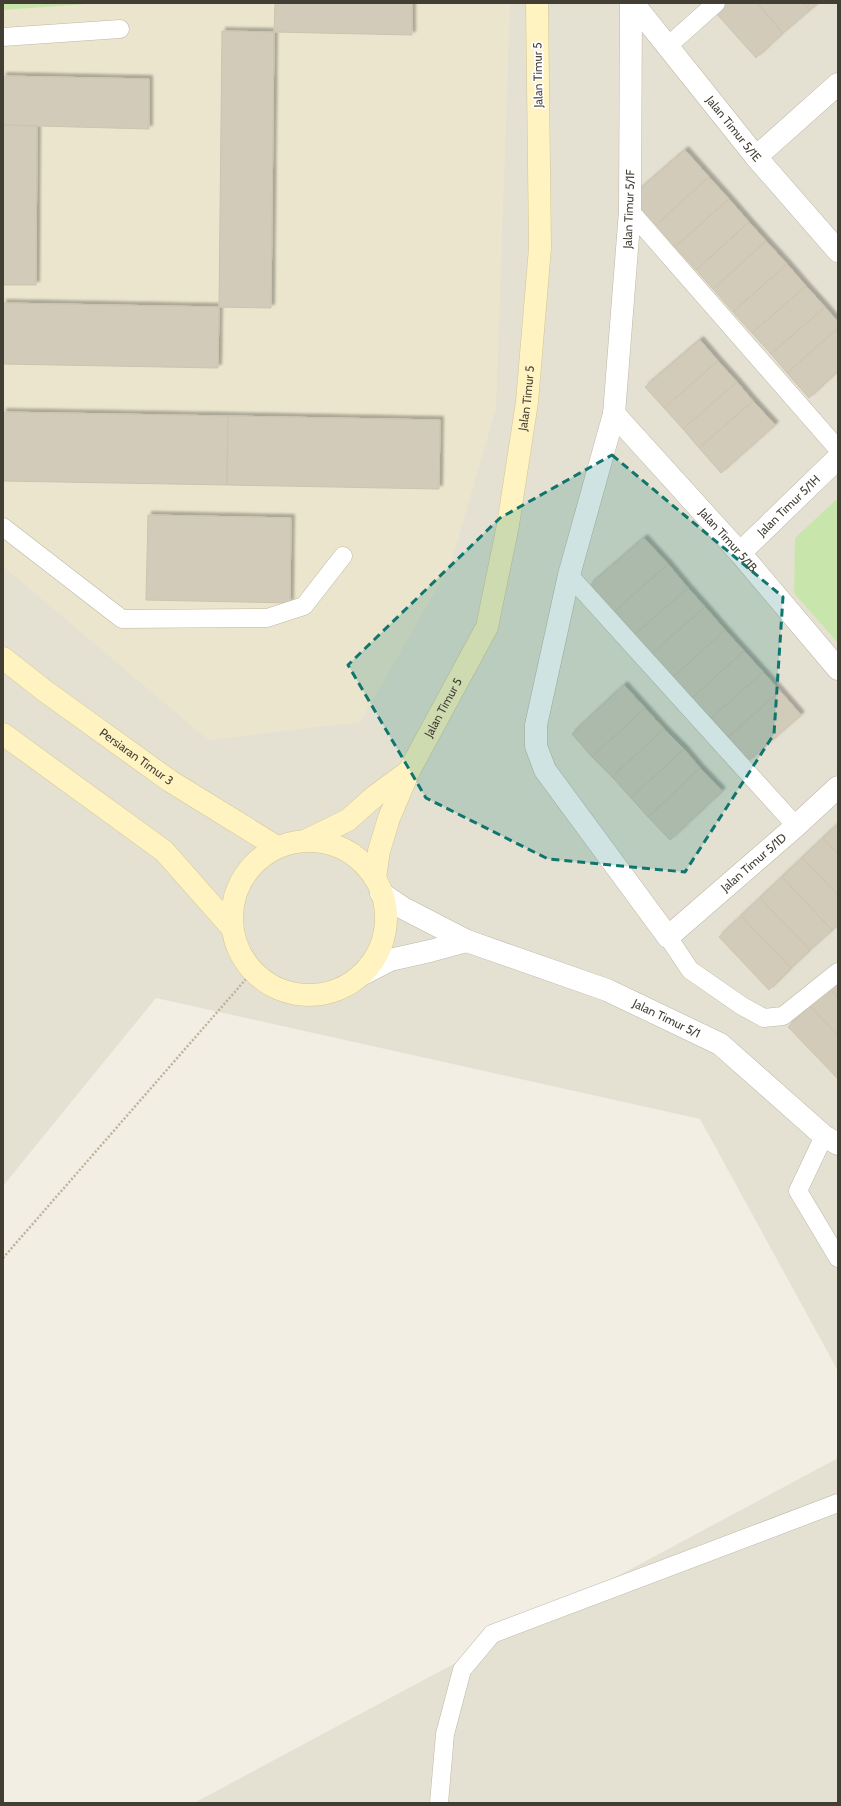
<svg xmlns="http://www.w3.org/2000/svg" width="841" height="1806" font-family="Cabin,sans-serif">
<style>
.residential{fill:#e5e1d2}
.education{fill:#ebe5cd}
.green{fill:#c8e6ac}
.building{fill:#d3cbb9;stroke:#cdc3ad;filter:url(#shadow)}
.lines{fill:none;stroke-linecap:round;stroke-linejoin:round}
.lane-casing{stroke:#bdb7a6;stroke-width:19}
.street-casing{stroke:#bdb7a6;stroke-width:23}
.secondary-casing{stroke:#d1c594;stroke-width:23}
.path{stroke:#beb398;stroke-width:2.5;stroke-dasharray:2 2;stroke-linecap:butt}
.lane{stroke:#fff;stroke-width:18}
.street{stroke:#fff;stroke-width:22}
.secondary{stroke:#fef3c1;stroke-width:22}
.marked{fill:#0f766e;fill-opacity:0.2;stroke:#0f766e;stroke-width:3;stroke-dasharray:8 5;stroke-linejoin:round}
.labels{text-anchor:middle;stroke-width:3.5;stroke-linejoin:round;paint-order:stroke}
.street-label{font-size:12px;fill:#433e34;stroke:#fff}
</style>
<defs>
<filter id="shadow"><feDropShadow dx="3.5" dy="-3.5" stdDeviation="1" flood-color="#0004"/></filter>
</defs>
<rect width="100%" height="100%" fill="#f2eee4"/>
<g class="residential">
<path d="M3,3H838V1371L700,1119L156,998L3,1186Z"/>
<path d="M838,1458V1803H194Z"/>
</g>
<path class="education" d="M3,3H510L496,408L450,566L360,722L208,740L3,566Z"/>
<g class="green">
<path d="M3,3H102L3,10Z"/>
<path d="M838,498V643L794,593L795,538Z"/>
</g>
<g class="building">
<path d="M275,3H412V35L274,32Z"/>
<path d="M726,3H757L783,33L756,58L715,12Z"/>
<path d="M757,3H803L810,10L783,33Z"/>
<path d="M803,3H818L810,10Z"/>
<path d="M222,31L274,32L271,308L219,307Z"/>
<path d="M3,76L149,79V129L3,125Z"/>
<path d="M3,125L37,126L36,285H3Z"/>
<path d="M685,150L709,177L656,225L631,197Z"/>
<path d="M709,177L729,199L675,247L656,225Z"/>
<path d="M729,199L749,222L696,270L675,247Z"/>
<path d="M749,222L766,241L713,289L696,270Z"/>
<path d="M766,241L787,264L733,312L713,289Z"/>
<path d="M787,264L806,286L752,333L733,312Z"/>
<path d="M806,286L825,307L771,354L752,333Z"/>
<path d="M3,303L219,307L218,368L3,364Z"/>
<path d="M825,307L838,322V328L787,373L771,354Z"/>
<path d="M838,328V371L809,398L787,373Z"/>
<path d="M700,340L718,361L664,408L645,387Z"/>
<path d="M718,361L737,382L683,429L664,408Z"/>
<path d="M737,382L753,401L699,448L683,429Z"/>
<path d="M753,401L775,425L721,473L699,448Z"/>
<path d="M3,412L228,416L227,485L3,481Z"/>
<path d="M228,416L440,420L439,489L227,485Z"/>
<path d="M148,515L291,518L290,603L146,600Z"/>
<path d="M644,538L668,564L614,612L590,585Z"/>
<path d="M668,564L688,588L634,635L614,612Z"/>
<path d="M688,588L705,607L651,654L634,635Z"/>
<path d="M705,607L725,630L672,678L651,654Z"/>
<path d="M725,630L744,651L691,699L672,678Z"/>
<path d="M744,651L763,672L709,720L691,699Z"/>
<path d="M763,672L780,691L726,739L709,720Z"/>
<path d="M624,685L645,708L592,757L572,734Z"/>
<path d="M780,691L801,715L747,762L726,739Z"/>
<path d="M645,708L664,729L612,777L592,757Z"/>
<path d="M664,729L684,749L631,798L612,777Z"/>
<path d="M684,749L700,768L648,817L631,798Z"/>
<path d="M700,768L722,791L670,840L648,817Z"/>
<path d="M838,824V854L823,838Z"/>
<path d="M823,838L838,854V895L802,858Z"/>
<path d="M802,858L838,895V924L832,930L782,877Z"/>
<path d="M782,877L832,930L810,950L760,898Z"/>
<path d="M760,898L810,950L791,968L741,916Z"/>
<path d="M741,916L791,968L769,990L719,937Z"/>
<path d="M838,979V998L829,988Z"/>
<path d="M829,988L838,998V1035L810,1006Z"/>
<path d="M810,1006L838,1035V1079L788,1027Z"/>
</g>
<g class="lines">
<g class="lane-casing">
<g id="lane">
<path d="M3,37L120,29"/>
<path d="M668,46L716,3"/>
<path d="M630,211L838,449"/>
<path d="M3,527L122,619L267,618L304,606L343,556"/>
<path d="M569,575L796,826"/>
<path d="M668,937L690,970L742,1006L764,1018L783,1016L838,972"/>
<path d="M824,1136L798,1191L838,1258"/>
<path d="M439,1803L445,1734L462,1670L492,1634L838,1503"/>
</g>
</g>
<g class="street-casing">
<g id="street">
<path id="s1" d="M631,3L630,211L614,414L569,575L536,725V746L545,770L668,937L796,826L838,787"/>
<path id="s2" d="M633,3L756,157L838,251"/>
<path d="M756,157L838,84"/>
<path id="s3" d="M614,414L740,553L838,669"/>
<path id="s4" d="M740,553L838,458"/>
<path id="s5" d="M381,893L403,908L467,941L607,990L720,1044L824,1136L838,1144"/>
<path d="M361,975L390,960L430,951L467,941"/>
</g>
</g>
<g class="secondary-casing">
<g id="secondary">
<path id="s6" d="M3,658L45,691L170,781L277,847"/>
<path d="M3,734L164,851L232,928"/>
<path d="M307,840L348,820L375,796L409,771"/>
<circle cx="309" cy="918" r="77"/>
<path id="s7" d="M375,878L379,851L389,818L409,771L487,627L508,525L527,402L540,248L537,3"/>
</g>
</g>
<path class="path" d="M3,1258L253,971"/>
<use href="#lane" class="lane"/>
<use href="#street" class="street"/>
<use href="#secondary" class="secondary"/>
</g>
<path class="marked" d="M612,455L783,597L774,734L685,872L548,859L426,798L348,665L500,518Z"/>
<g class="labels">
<g class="street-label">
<text transform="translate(538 75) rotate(-91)" y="4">Jalan Timur 5</text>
<text dy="4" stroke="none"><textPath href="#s2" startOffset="161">Jalan Timur 5/1E</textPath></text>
<text transform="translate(629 209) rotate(-88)" y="4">Jalan Timur 5/1F</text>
<text dy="4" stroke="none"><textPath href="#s7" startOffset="509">Jalan Timur 5</textPath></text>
<text dy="4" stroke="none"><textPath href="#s4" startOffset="68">Jalan Timur 5/1H</textPath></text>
<text dy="4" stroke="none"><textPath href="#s3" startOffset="170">Jalan Timur 5/1B</textPath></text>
<text dy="4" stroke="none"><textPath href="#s7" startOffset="185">Jalan Timur 5</textPath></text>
<text dy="4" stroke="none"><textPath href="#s6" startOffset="166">Persiaran Timur 3</textPath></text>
<text dy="4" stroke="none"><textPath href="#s1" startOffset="1100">Jalan Timur 5/1D</textPath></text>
<text dy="4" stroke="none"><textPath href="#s5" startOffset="313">Jalan Timur 5/1</textPath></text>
</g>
</g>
<rect width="841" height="1806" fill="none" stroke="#433e34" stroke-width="8"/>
</svg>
